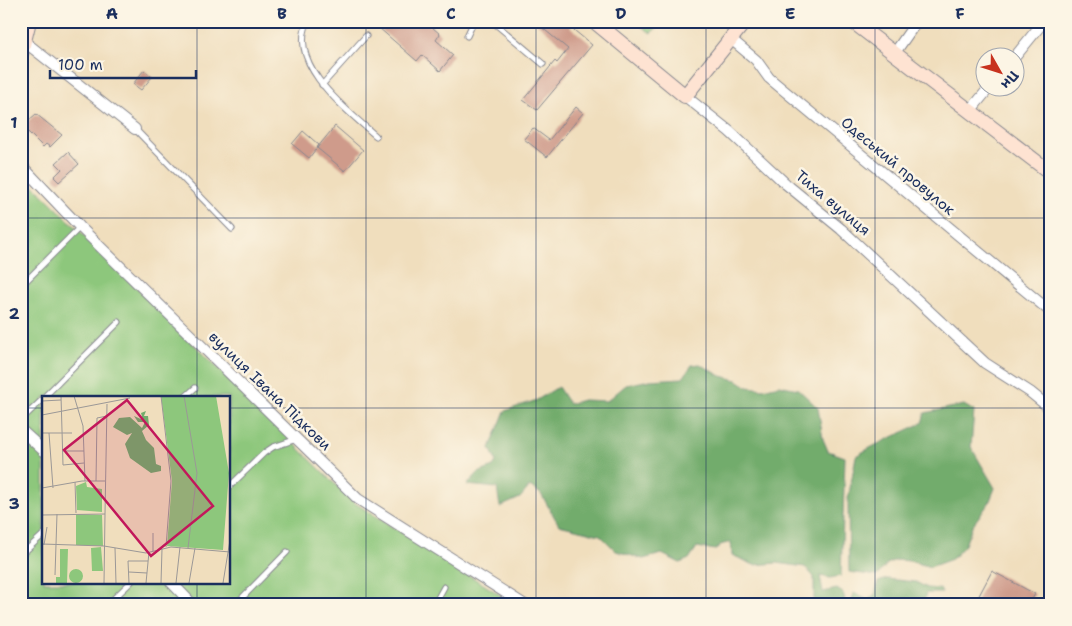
<svg xmlns="http://www.w3.org/2000/svg" width="1072" height="626" font-family="'Shantell Sans',sans-serif">
<style>
.green{fill:#8dc77c;stroke:#547b6d;fill-rule:evenodd}
.forest{fill:#72ac6c;stroke:#466e65}
.building{fill:#cf9b8b}
.lines{fill:none;stroke-linecap:round;stroke-linejoin:round}
.lane-casing{stroke:#86868e;stroke-width:7}
.street-casing{stroke:#86868e;stroke-width:12}
.secondary-casing{stroke:#86868e;stroke-width:16}
.lane{stroke:#fff;stroke-width:5}
.street{stroke:#fff;stroke-width:10}
.secondary{stroke:#fee3d2;stroke-width:14}
.grid{fill:none;stroke:#1b2f5e;stroke-width:1;stroke-opacity:0.55}
.labels{text-anchor:middle;stroke-width:5;stroke-linejoin:round;paint-order:stroke}
.street-label{font-size:15px;fill:#1b2f5e;stroke:#fcf5e5}
.inset-road{fill:none;stroke:#9b9897;stroke-width:1}
.view{fill:#c2185b;fill-opacity:0.15;stroke:#c2185b;stroke-width:2.5}
.inset-edge{fill:none;stroke:#1b2f5e;stroke-width:2.5}
.neatline{fill:none;stroke:#1b2f5e;stroke-width:2}
.grid-label{font-size:16px;text-anchor:middle;font-weight:bold;fill:#1b2f5e}
</style>
<rect width="100%" height="100%" fill="#fcf5e5"/>
<filter id="ink" filterUnits="userSpaceOnUse"><feTurbulence type="fractalNoise" baseFrequency=".02" numOctaves="2"/><feDisplacementMap in="SourceGraphic" scale="10" xChannelSelector="R" yChannelSelector="G"/><feConvolveMatrix kernelMatrix="1 2 1 2 8 2 1 2 1" color-interpolation-filters="sRGB"/></filter>
<filter id="wash" filterUnits="userSpaceOnUse"><feTurbulence type="fractalNoise" baseFrequency=".0096" numOctaves="4" result="noise"/><feDisplacementMap in="SourceGraphic" scale="20" xChannelSelector="R" yChannelSelector="G"/><feGaussianBlur stdDeviation="1.12" result="paint"/><feColorMatrix in="noise" values="0 0 0 0 0 0 0 0 0 0 0 0 0 0 0 0 0 1.4 0 .05"/><feComposite in="paint" operator="in"/></filter>
<g filter="url(#wash)">
<rect width="100%" height="100%" fill="#f0debd"/>
<g class="green">
<path d="M634,21H664L651,33Z"/>
<path d="M21,173L353,502L516,605H21ZM44,397H229V582H44Z"/>
</g>
<g class="forest">
<path d="M700,364L721,376L737,380L748,387L763,389L779,385L798,389L818,408L823,439L828,451L845,457L841,576L830,578L820,576L823,592L837,589L843,593L845,599L836,605H814V577L805,567L777,563L754,565L732,555L731,542L720,545L716,550L697,547L689,559L680,563L662,554L643,559L616,551L600,535L559,525L541,494L530,486L520,498L500,507L497,488L467,485L478,473L493,467L496,461L490,448L505,411L537,400L558,387L569,404L583,400L607,401L626,385L650,380L683,378L692,365Z"/>
<path d="M964,405L974,411L971,447L995,488L989,503L972,526L965,545L952,559L930,567L911,561L896,560L887,564L877,576L849,572L848,499L856,456C877,443 900,434 922,423L925,413Z"/>
<path d="M887,579L916,582L927,588L940,589L942,593H926L923,605H849L854,593L868,600L875,594L878,582Z"/>
</g>
<g id="blocks">
<g class="building">
<path d="M371,21H425L440,34L436,40L453,55L440,71L422,55L417,61Z"/>
<path d="M534,21H563L592,45L537,110L523,100L555,61L557,63L568,49Z"/>
<path d="M144,70L152,77L141,90L133,84Z"/>
<path d="M576,107L583,113L547,157L524,139L533,128L549,140Z"/>
<path d="M36,114L62,135L50,147L46,144L43,147L28,132L21,139V127Z"/>
<path d="M335,126L363,150L345,171L317,148Z"/>
<path d="M303,131L319,145L309,158L292,144Z"/>
<path d="M68,152L79,164L59,182L54,177L62,169L56,163Z"/>
<path d="M992,571L1035,594L1029,605H974Z"/>
</g>
</g>
</g>
<g filter="url(#ink)">
<use href="#blocks" fill-opacity="0" stroke="#86868e" stroke-width="1"/>
<g class="lines">
<g class="lane-casing">
<g id="lane">
<path d="M308,21C286,64 348,111 376,136"/>
<path d="M492,21L543,64"/>
<path d="M467,36L474,21"/>
<path d="M322,85L366,36"/>
<path d="M135,129L232,229"/>
<path d="M21,286L80,227"/>
<path d="M44,397L119,322"/>
<path d="M185,397L195,388"/>
<path d="M21,420L44,398"/>
<path d="M229,487L264,453L273,447L297,439"/>
<path d="M21,555L44,534"/>
<path d="M107,605L131,582"/>
<path d="M235,605L287,552"/>
<path d="M434,605L444,587"/>
</g>
</g>
<g class="street-casing">
<g id="street">
<path d="M731,39L756,60L769,78L1051,312"/>
<path d="M25,42L135,129"/>
<path d="M894,54L917,21"/>
<path d="M1014,58L1044,21"/>
<path d="M685,96L729,131L786,184L841,229L985,363L1030,392L1051,409"/>
<path d="M970,111L989,88"/>
<path d="M21,165L80,227L358,499L525,605"/>
<path d="M21,430L44,451"/>
<path d="M171,582L193,605"/>
</g>
</g>
<g class="secondary-casing">
<g id="secondary">
<path d="M594,21L685,96L745,21"/>
<path d="M852,21L1051,173"/>
<path d="M21,53L29,21"/>
</g>
</g>
<use href="#lane" class="lane"/>
<use href="#street" class="street"/>
<use href="#secondary" class="secondary"/>
</g>
</g>
<path class="grid" d="M197,21V397M366,21V605M536,21V605M706,21V605M875,21V605M21,218H1051M21,408H44M229,408H1051M197,582V605"/>
<g class="labels">
<g class="street-label">
<text transform="translate(898 166) rotate(40)" y="5">Одеський провулок</text>
<text transform="translate(833 203) rotate(40)" y="5">Тиха вулиця</text>
<text transform="translate(270 391) rotate(44)" y="5">вулиця Івана Підкови</text>
</g>
</g>
<g transform="translate(42 396)">
<rect width="188" height="188" fill="#f0debd"/>
<path d="M119,0H174L187,77L181,154L125,150L130,85ZM44,86L45,91L60,93V116L35,114L34,90ZM34,118L60,119L61,150L34,149ZM59,151L61,175H50L49,152ZM18,153H26L25,187H14V181H18ZM27 180a7 7 0 1 1 14 0a7 7 0 1 1-14 0Z" fill="#8dc77c"/>
<path d="M104,15L102,20H106L107,29L100,35L104,44L112,52L114,68L119,70V75L109,77L88,62L83,48L90,37L85,39L71,31L77,22L88,21L100,32L103,26H96L92,20L101,24L99,17Z" fill="#72ac6c"/>
<path class="inset-road" d="M19,0L21,69L42,67M32,0L41,30L43,85M78,0H98M119,0L129,85L124,151M142,0L155,77L146,152M0,5L19,4M0,19L88,2M0,37H30M7,37L11,92M20,55H42M188,68V89M54,85L55,22L65,20M33,86L34,117M0,92L40,85H63M63,118L65,8M0,119L63,118L62,187M111,137V155M0,148L62,150M2,149L5,131M62,150L104,157L129,151L188,156M73,152L74,187M87,176L105,177M13,179L15,118M87,187L86,165H106M104,187L107,156M119,187L120,153M134,187L138,151M147,187L153,152M181,187L188,144"/>
<path class="view" d="M85,4L171,110L109,160L22,54Z"/>
<rect width="188" height="188" class="inset-edge"/>
</g>
<rect width="1072" height="626" fill="none" stroke="#fcf5e5" stroke-width="55"/>
<g transform="translate(1000 72) rotate(129)"><circle r="24" fill="#fcf5e5" stroke="#a2a6af"/>
<path d="M0-4L9 19L0 12L-9 19Z" fill="#c8321e"/>
<text y="-8" font-size="14" font-weight="bold" text-anchor="middle" fill="#1b2f5e">Пн</text>
</g>
<path d="M50 70v8h146v-8" fill="none" stroke="#1b2f5e" stroke-width="2.5"/>
<text x="58" y="70" font-size="15" fill="#1b2f5e" stroke="#fcf5e5" stroke-width="4" paint-order="stroke">100 m</text>
<rect x="28" y="28" width="1016" height="570" class="neatline"/>
<g class="grid-label">
<text x="112" y="19">A</text>
<text x="282" y="19">B</text>
<text x="451" y="19">C</text>
<text x="621" y="19">D</text>
<text x="790" y="19">E</text>
<text x="960" y="19">F</text>
<text x="14" y="128">1</text>
<text x="14" y="319">2</text>
<text x="14" y="509">3</text>
</g>
</svg>
